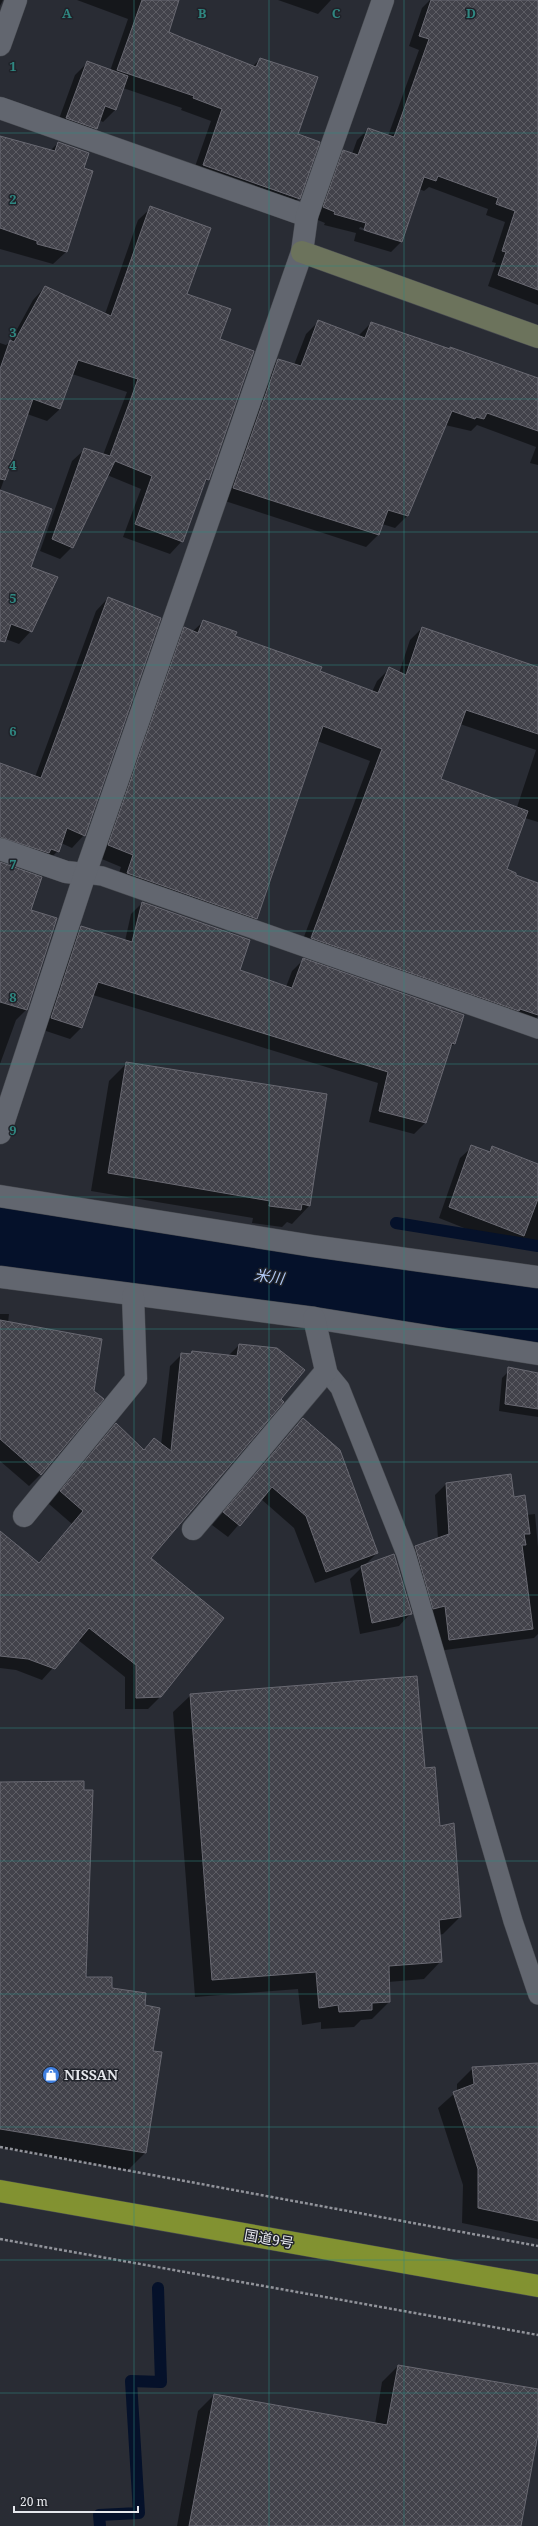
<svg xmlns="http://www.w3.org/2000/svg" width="538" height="2526" font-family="'Noto Serif','Noto Sans JP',serif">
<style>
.shadow{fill:#0007;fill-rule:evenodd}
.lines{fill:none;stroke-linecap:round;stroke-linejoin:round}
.stream{stroke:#05112a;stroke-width:12}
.river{stroke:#05112a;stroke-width:74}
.building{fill:url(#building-cross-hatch);stroke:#696972}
.lane-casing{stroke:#45484e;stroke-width:20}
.street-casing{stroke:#45484e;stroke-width:23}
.secondary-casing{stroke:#45484e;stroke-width:23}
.highway-casing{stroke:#45484e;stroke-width:23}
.path{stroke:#91939a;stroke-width:2.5;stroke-dasharray:3 2;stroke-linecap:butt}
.lane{stroke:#62666f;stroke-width:19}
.street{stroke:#62666f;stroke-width:22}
.secondary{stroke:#6c735c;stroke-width:22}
.highway{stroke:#829231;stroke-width:22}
.grid{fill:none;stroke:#2f8781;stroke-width:1;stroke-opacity:0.55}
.labels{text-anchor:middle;stroke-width:3;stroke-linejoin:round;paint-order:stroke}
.poi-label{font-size:14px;font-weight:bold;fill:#e6e8ed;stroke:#20232a;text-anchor:start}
.street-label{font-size:14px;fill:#e6e8ed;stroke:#20232a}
.water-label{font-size:15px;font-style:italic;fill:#b2caf6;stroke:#20232a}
.grid-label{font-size:13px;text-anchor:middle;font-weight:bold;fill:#2f8781;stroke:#20232a;stroke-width:3;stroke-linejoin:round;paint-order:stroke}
</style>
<defs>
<pattern id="building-cross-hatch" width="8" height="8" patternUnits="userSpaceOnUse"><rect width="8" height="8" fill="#42424a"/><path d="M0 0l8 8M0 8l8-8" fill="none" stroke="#5d5d64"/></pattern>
</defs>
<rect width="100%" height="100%" fill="#292c34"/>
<g class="shadow">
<path d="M0,0H3L0,6Z"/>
<path d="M77,0H178L168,32L252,67L260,59L297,135L299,198L287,210L191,178L211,121L181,110L182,108L123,88L115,110L103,122L99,120L96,128L84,141L55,130L75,75L87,63L110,71L128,19Z"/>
<path d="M278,0H331L318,14Z"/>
<path d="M430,0H521L538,6V305L488,286L496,263L492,262L505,222L486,215L488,209L429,187L424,191L419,189L401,242L391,252L354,241L356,233L324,225L325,223L313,218L333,162L344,151L352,154L357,140L368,129L388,136L419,50L409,46L422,8ZM360,227L396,239V241L359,229Z"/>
<path d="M0,137L50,151L58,143L83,168L92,171L66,252L53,264L0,249Z"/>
<path d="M151,208L186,295L219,340L208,479L202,486L182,541L170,554L123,537L141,489L107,475L72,547L60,559L40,551L72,461L85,449L103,455L127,392L72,374L60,409L47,421L27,414L0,491L30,567L31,631L19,644L0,637V343L6,345L10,342L33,300L45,287L105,314L138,220Z"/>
<path d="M318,322L358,336L371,323L449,350L451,348L538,379V465L530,463L536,447L477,425L471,431L445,425L407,516L395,528L382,524L378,535L366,547L222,500L266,372L278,360L294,365L306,334Z"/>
<path d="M108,598L84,835L72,848L61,843L58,851L45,863L0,852V764L35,777L96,611Z"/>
<path d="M204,621L234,637L372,692L377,681L389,669L399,673L410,640L422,628L538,668V822L525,818L506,869L514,875L538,884V1016L527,1027L299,950L370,761L317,741L257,918L244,931L115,885L121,867L97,857L172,640L185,628L193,631ZM460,724L536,750L517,807L440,780Z"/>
<path d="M0,863L29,910L56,919L26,1010L16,1020L0,1064Z"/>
<path d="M142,903L239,970L286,987L292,971L304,959L454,1044L449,1048L425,1123L414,1134L369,1122L378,1083L93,995L81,1028L70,1039L40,1029L70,938L81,927L125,941L131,914Z"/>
<path d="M127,1063L309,1206L292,1224L287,1222L282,1227L252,1223L253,1218L91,1191L109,1081Z"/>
<path d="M472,1147L488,1152L493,1148L538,1165V1250L512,1247L439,1218L460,1158Z"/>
<path d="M0,1314H9L8,1323L41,1474L29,1486L0,1461Z"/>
<path d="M239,1345L276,1349L149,1558L160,1697L148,1709H125V1677L78,1640L42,1680L16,1670L0,1668V1532L38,1563L72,1524L49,1504L104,1437L116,1425L143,1450L154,1440L161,1445L170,1366L182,1354L190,1355L192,1352L228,1356Z"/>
<path d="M508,1372L538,1377V1417L499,1411L502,1378Z"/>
<path d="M303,1419L377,1553L364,1566L411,1613L399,1626L360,1634L350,1579L363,1566L315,1583L294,1528L261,1499L228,1537L212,1525Z"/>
<path d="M446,1484L514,1498L526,1515L535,1514L538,1547V1634L534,1638L438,1651L404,1559L415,1547L438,1539L435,1495Z"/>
<path d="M191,1695L424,1769L460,1917L443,1934L439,1935L441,1961L424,1979L388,1982L389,2002L372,2019L361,2020L354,2027L321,2029V2022L302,2025L298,1989L195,1997L173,1712Z"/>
<path d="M0,1783L85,1978L144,2006L145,2153L128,2170L0,2148Z"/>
<path d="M538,2064V2239L462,2223L463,2185L438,2108L457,2091V2084L473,2068Z"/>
<path d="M398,2366L538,2390V2433L520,2526H177L198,2411L214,2395L375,2424L382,2382Z"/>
</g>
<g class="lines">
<g class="stream">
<path d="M396,1223L538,1246"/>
<path d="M100,2526L99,2515L139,2513L131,2381L161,2382L158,2288"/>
</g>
<path class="river" d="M0,1238L66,1250L538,1313"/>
</g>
<g class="building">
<path d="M142,0H179L169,32L183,38L256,67L260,58L318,77L298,134L320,142L300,199L203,165L222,109L193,98L194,96L117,70Z"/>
<path d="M431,0H538V290L498,275L506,252L502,251L515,211L496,204L498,198L438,176L436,181L424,177L402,242L364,230L366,223L334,214L335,212L323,207L343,150L358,155L368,128L394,137L429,39L419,36Z"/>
<path d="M87,61L128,76L116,110L105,106L97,129L66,118Z"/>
<path d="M0,136L55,151L58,142L89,153L84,168L93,171L67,252L37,244V241L0,228Z"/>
<path d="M150,206L211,228L187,294L231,309L220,339L254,351L209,480L206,479L183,542L135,524L152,476L115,461L73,548L52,539L84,448L110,456L138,379L78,360L60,409L33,399L5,480L0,479V369L10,340L14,342L45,286L111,316Z"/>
<path d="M318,320L365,338L371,322L450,349V347L538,378V431L487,413L484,419L476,417L475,419L452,411L408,516L388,510L379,535L233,488L278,359L301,366Z"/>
<path d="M0,490L52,509L31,567L58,577L32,632L11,624L5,642L0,641Z"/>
<path d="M108,597L161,618L85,836L67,828L59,852L51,849L49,853L0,837V763L41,778Z"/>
<path d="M203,620L237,632L235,636L322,667L320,671L378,693L389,667L406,675L422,627L538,667V734L466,710L441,779L528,811L507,869L516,873V875L538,883V1015L520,1009L519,1011L311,938L382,749L323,726L257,919L127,873L133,855L108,845L184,627L198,633Z"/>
<path d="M0,862L42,877L31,910L57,918L27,1010L0,1002Z"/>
<path d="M142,902L250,940L240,970L292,988L303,958L464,1015L455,1044L452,1043L426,1123L379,1111L388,1072L98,982L82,1028L51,1018L81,926L132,942Z"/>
<path d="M126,1062L327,1094L310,1206L302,1204L301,1210L269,1206L270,1201L108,1173Z"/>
<path d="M471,1145L490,1152L492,1146L538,1164V1199L524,1236L449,1207Z"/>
<path d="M0,1320L102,1339L94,1391L104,1399L41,1475L0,1439Z"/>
<path d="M239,1344L277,1348L305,1370L281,1399L284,1402L151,1558L224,1618L161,1697L136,1698V1665L89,1628L55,1669L28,1659L0,1656V1531L39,1563L83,1511L60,1491L116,1423L144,1450L154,1438L171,1451L181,1353L191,1354L192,1351L237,1356Z"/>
<path d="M508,1367L538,1373V1409L505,1404Z"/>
<path d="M303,1418L340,1450L378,1553L326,1572L306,1516L272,1487L240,1526L223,1512Z"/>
<path d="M511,1474L514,1497L525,1495L530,1534H524L526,1545H522L533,1629L449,1640L445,1606L433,1609L415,1546L449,1534L446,1483Z"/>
<path d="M394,1554L412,1614L372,1623L361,1566Z"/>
<path d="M417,1676L425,1768L435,1767L440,1826L454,1823L461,1917L439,1920L442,1962L389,1966L390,2002L372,2003V2010L339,2012L338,2005L319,2008L316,1972L212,1980L190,1694Z"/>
<path d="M84,1781V1790H93L86,1977H112V1988L146,1993L145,2005L160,2008L153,2051L162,2052L146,2153L0,2129V1782Z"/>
<path d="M538,2063V2221L478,2208V2169L453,2092L474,2084L472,2067Z"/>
<path d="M398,2365L538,2389V2434L521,2526H189L214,2394L387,2425Z"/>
</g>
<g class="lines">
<g class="lane-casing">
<g id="lane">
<path d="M85,874L102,876L538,1029"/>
<path d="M326,1371L340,1388L406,1554L513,1921L538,1995"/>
</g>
</g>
<g class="street-casing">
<g id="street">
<path d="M0,45L16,0"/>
<path d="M0,108L307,216"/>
<path d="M0,849L66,872L85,874"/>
<path d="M0,1133L85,874L302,252L307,216L383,0"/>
<path d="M0,1196L313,1246L538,1277"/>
<path d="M0,1277L314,1318L538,1354"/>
<path d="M24,1516L136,1379L133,1296"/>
<path d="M193,1529L326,1371L314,1318"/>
</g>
</g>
<g class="secondary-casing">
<path id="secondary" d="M302,252L538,337"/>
</g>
<g class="highway-casing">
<path id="highway" d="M0,2191L538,2286"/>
</g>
<g class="path">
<path d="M0,2147L538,2246"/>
<path d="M0,2239L538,2335"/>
</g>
<use href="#lane" class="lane"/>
<use href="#street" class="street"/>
<use href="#secondary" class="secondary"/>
<use href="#highway" class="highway"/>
</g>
<path class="grid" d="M134,0V2526M269,0V2526M404,0V2526M0,133H538M0,266H538M0,399H538M0,532H538M0,665H538M0,798H538M0,931H538M0,1064H538M0,1197H538M0,1329H538M0,1462H538M0,1595H538M0,1728H538M0,1861H538M0,1994H538M0,2127H538M0,2260H538M0,2393H538"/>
<defs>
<g id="shop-disc" transform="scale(0.9)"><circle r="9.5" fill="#3f7fe0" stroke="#20232a"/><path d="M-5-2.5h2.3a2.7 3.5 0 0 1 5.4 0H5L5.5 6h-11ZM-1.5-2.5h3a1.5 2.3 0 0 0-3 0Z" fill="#fff"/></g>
</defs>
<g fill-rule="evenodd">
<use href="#shop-disc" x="51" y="2075"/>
</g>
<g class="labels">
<g class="poi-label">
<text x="64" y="2080">NISSAN</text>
</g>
<g class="street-label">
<text transform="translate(269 2239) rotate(10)" y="5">国道9号</text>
</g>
<g class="water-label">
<text transform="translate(269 1277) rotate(8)" y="5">米川</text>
</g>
</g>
<g class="grid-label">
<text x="67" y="18">A</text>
<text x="202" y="18">B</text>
<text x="336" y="18">C</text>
<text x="471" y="18">D</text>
<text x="13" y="71">1</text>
<text x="13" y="204">2</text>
<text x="13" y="337">3</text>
<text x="13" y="470">4</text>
<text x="13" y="603">5</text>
<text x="13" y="736">6</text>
<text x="13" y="869">7</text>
<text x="13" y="1002">8</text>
<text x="13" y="1135">9</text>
</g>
<path d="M14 2506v6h124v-6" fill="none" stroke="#e6e8ed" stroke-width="2"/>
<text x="20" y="2506" font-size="12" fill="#e6e8ed" stroke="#20232a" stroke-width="3" paint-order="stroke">20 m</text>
</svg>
